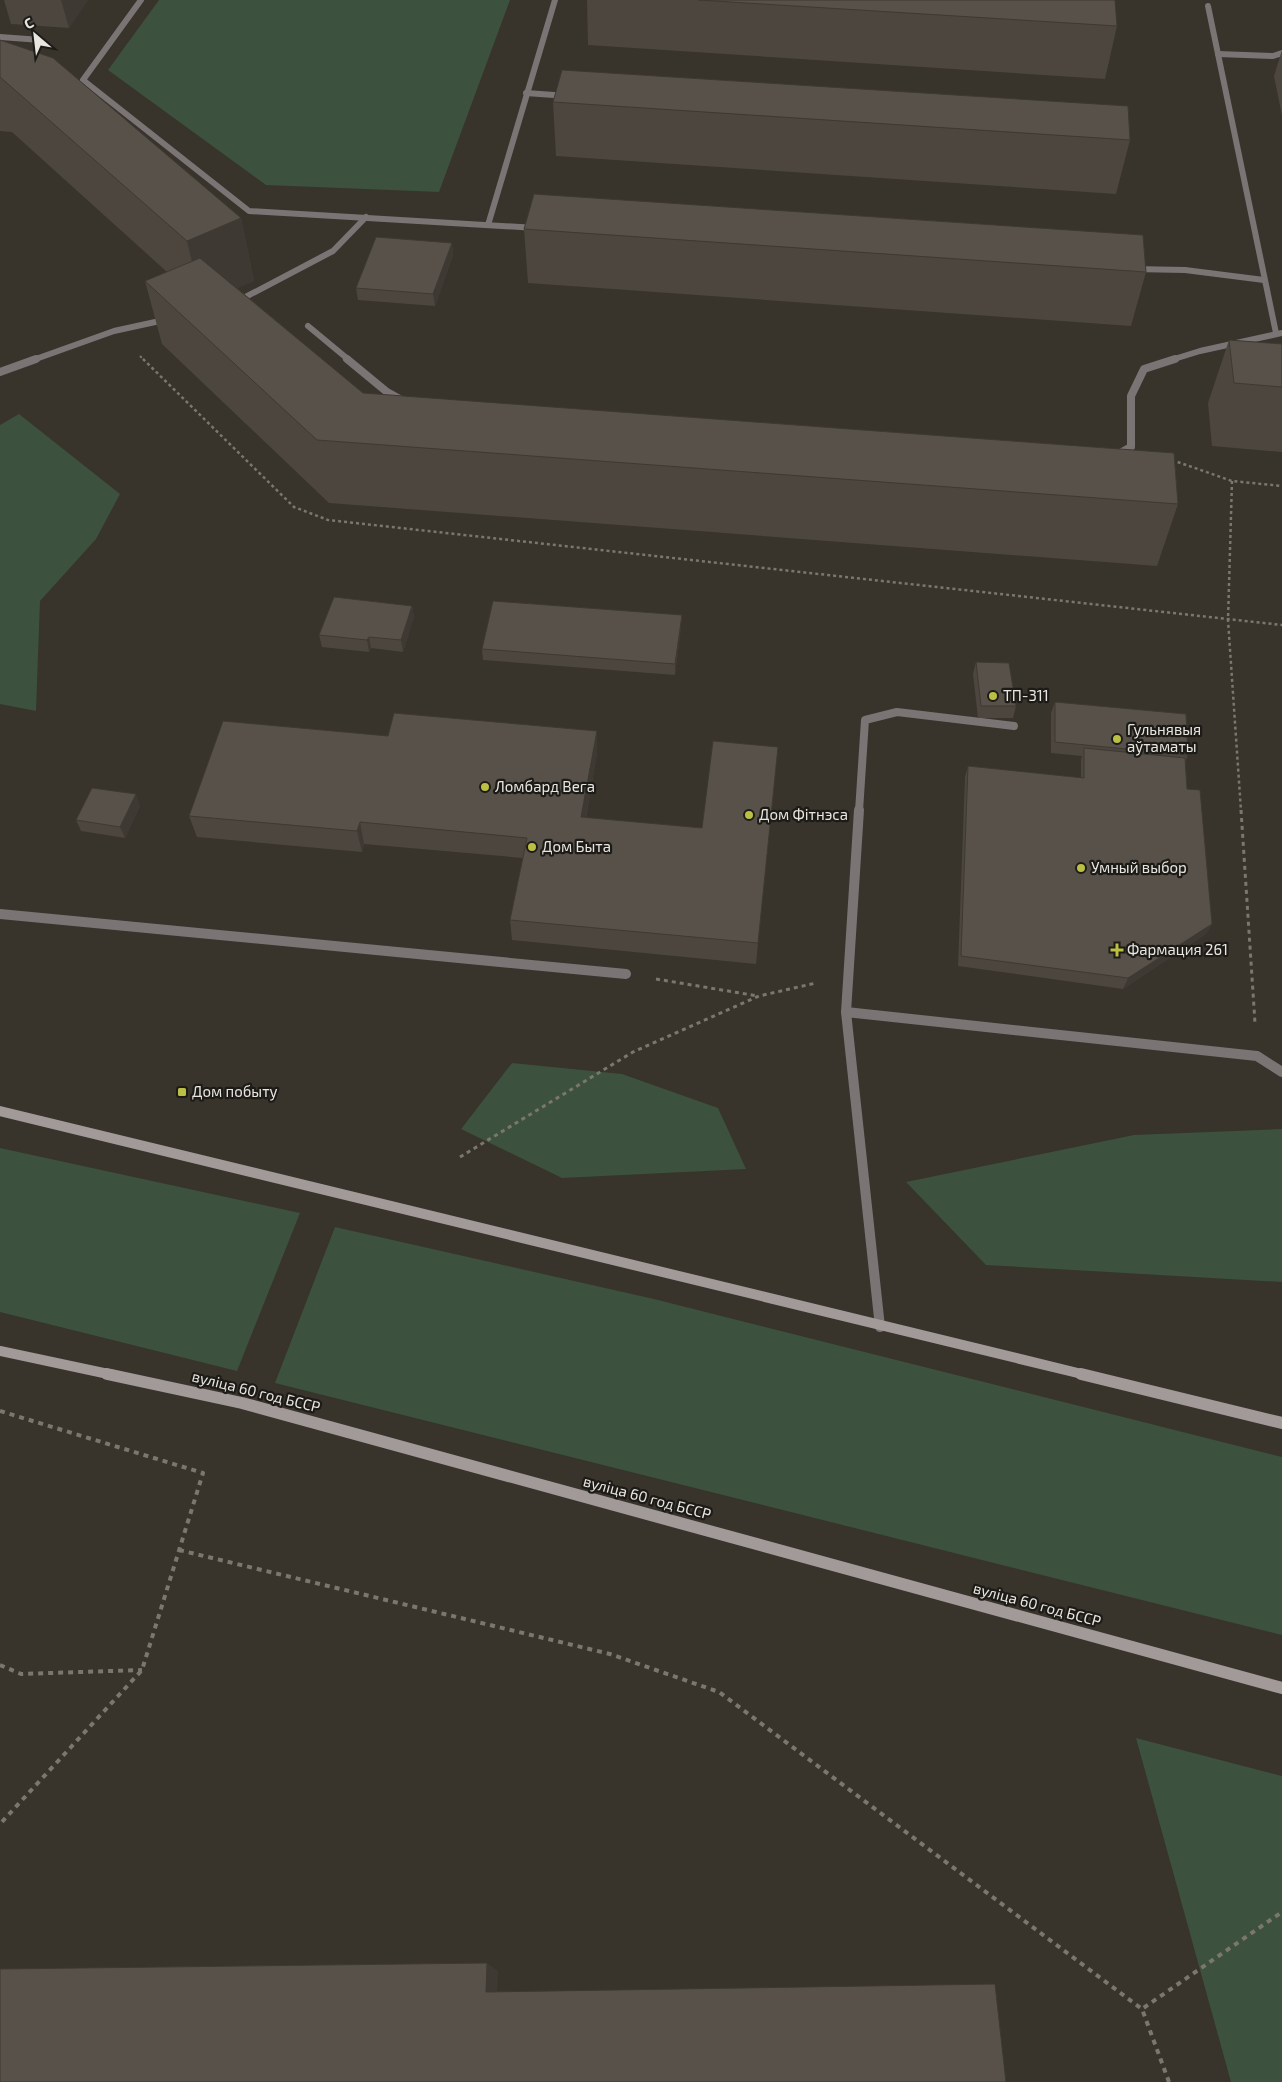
<svg xmlns="http://www.w3.org/2000/svg" width="1282" height="2082" font-family="'Exo 2',sans-serif">
<style>
.green{fill:#3c513e}
.lines{fill:none;stroke-linecap:round;stroke-linejoin:round}
.path-far3{stroke:#7b776f;stroke-width:2;stroke-dasharray:2.5 2.5;stroke-linecap:butt}
.path-far2{stroke:#7b776f;stroke-width:2.5;stroke-dasharray:3 3;stroke-linecap:butt}
.path-far1{stroke:#7b776f;stroke-width:3;stroke-dasharray:4 4;stroke-linecap:butt}
.path{stroke:#7b776f;stroke-width:4;stroke-dasharray:5 5;stroke-linecap:butt}
.lane-far2{stroke:#7a7475;stroke-width:6}
.lane-far1{stroke:#7a7475;stroke-width:8}
.lane{stroke:#7a7475;stroke-width:10}
.secondary-far1{stroke:#a29999;stroke-width:10}
.secondary{stroke:#a29999;stroke-width:12}
.wall{fill:#4c463f}
.shaded-wall{fill:#3e3933}
.building{fill:#585149;stroke:#3e3933}
.poi-dot{fill:#bbc045;stroke:#1d1b17;stroke-width:2}
.labels{text-anchor:middle;stroke-width:4.5;stroke-linejoin:round;paint-order:stroke}
.poi-label{font-size:15px;fill:#e9e6e0;stroke:#1d1b17;text-anchor:start}
.street-label{font-size:15px;fill:#e9e6e0;stroke:#1d1b17}
</style>
<rect width="100%" height="100%" fill="#38332b"/>
<g class="green">
<path d="M159,0H510L439,192L266,185L108,70Z"/>
<path d="M19,414L120,494L96,539L40,601L36,711L0,704V425Z"/>
<path d="M512,1063L622,1074L718,1108L746,1169L562,1178L461,1129Z"/>
<path d="M1282,1129V1282L986,1265L906,1182L1134,1135Z"/>
<path d="M0,1148L300,1213L237,1371L0,1312Z"/>
<path d="M335,1227L654,1299L1282,1457V1635L275,1383Z"/>
<path d="M1136,1738L1282,1776V2082H1231Z"/>
</g>
<g class="lines">
<path class="path-far3" d="M140,356L144,360"/>
<g class="path-far2">
<path d="M143,359L294,507L328,520L1282,625"/>
<path d="M1172,460L1232,481L1282,486"/>
<path d="M1232,481L1228,620L1241,811"/>
</g>
<g class="path-far1">
<path d="M1241,810L1255,1023"/>
<path d="M656,979L758,996"/>
<path d="M460,1157L633,1052L759,996L816,983"/>
</g>
<g class="path">
<path d="M0,1411L203,1473L142,1670L0,1824"/>
<path d="M179,1550L610,1654L719,1692L1142,2009"/>
<path d="M0,1665L21,1674L142,1670"/>
<path d="M1169,2082L1142,2009L1282,1912"/>
</g>
<g class="lane-far2">
<path d="M141,0L83,80L249,211L537,228"/>
<path d="M1208,6L1276,333"/>
<path d="M0,37L41,40"/>
<path d="M1218,54L1273,56L1282,53"/>
<path d="M526,93L568,96"/>
<path d="M488,225L555,0"/>
<path d="M1133,269L1185,270L1264,280"/>
<path d="M236,302L333,251L366,217"/>
<path d="M308,326L349,360"/>
<path d="M33,360L114,331L169,319"/>
<path d="M1171,360L1200,351L1282,333"/>
</g>
<g class="lane-far1">
<path d="M347,359L387,392L405,402"/>
<path d="M0,372L36,359"/>
<path d="M1115,456L1131,447V396L1144,369L1175,359"/>
<path d="M859,811L865,720L897,712L1014,726"/>
</g>
<g class="lane">
<path d="M859,810L846,1012L880,1327"/>
<path d="M0,914L626,974"/>
<path d="M846,1012L1257,1056L1282,1072"/>
</g>
<g class="secondary-far1">
<path d="M0,1111L1086,1375"/>
<path d="M0,1351L113,1375"/>
</g>
<g class="secondary">
<path d="M107,1374L242,1403L1282,1688"/>
<path d="M1081,1374L1282,1423"/>
</g>
</g>
<g class="wall">
<path d="M4,0H88L69,28L11,24Z"/>
<path d="M587,0H1114L1117,26L1105,79L588,45Z"/>
<path d="M0,40L241,218L254,281L237,288L363,393L1178,504L1157,566L329,503L162,344L145,281L167,272L12,132L0,131V94L2,100L0,94Z"/>
<path d="M1282,50V116L1274,76Z"/>
<path d="M553,102L1130,140L1116,194L556,156Z"/>
<path d="M524,229L1146,272L1131,326L528,283Z"/>
<path d="M452,243L453,255L435,306L358,300L356,288Z"/>
<path d="M1229,340L1282,344V452L1212,446L1208,403Z"/>
<path d="M412,606L414,617L403,652L371,648L369,652L322,647L319,635Z"/>
<path d="M681,627L675,675L483,660L482,649Z"/>
<path d="M976,662L1016,706L1013,718H978L973,674Z"/>
<path d="M1055,702L1188,755L1185,762L1187,789L1212,924L1206,934L1123,989L958,966L965,777L968,766L1081,778V759L1082,756L1051,753V713Z"/>
<path d="M388,736L597,753L586,818L702,828L778,747L756,964L512,940L510,920L523,858L364,844L362,852L197,837L189,816Z"/>
<path d="M140,806L125,838L81,831L76,820Z"/>
</g>
<g class="shaded-wall">
<path d="M61,0H88L69,28Z"/>
<path d="M241,218L254,281L202,304L187,241Z"/>
<path d="M452,243L453,255L435,306L433,294Z"/>
<path d="M412,606L414,617L403,652L401,640Z"/>
<path d="M682,615L681,627L675,675V664Z"/>
<path d="M369,637L371,648L369,652L367,640Z"/>
<path d="M597,731V753L582,839L581,817Z"/>
<path d="M136,794L140,806L125,838L120,827Z"/>
<path d="M360,822L364,844L362,852L357,831Z"/>
<path d="M1212,924L1206,934L1123,989L1128,978Z"/>
<path d="M487,1963L498,1971L497,1997L486,1992Z"/>
</g>
<g class="building">
<path d="M698,0H1115L1117,26Z"/>
<path d="M0,40L53,58L241,218L187,241L0,77Z"/>
<path d="M562,70L1128,106L1130,140L553,102Z"/>
<path d="M534,194L1143,235L1146,272L524,229Z"/>
<path d="M376,237L452,243L433,294L356,288Z"/>
<path d="M200,258L363,393L1174,453L1178,504L317,440L145,281Z"/>
<path d="M1229,340L1282,344V387L1234,383Z"/>
<path d="M334,597L412,606L401,640L369,637L367,640L319,635Z"/>
<path d="M493,601L682,615L675,664L482,649Z"/>
<path d="M976,662L1009,663L1016,706H981Z"/>
<path d="M1055,702L1186,714L1188,755L1055,742Z"/>
<path d="M394,713L597,731L581,817L702,828L713,741L778,747L758,943L510,920L527,838L360,822L357,831L189,816L223,721L388,736Z"/>
<path d="M1084,748L1185,758L1187,789L1200,790L1212,924L1128,978L961,956L968,766L1084,778Z"/>
<path d="M92,788L136,794L120,827L76,820Z"/>
<path d="M487,1963L486,1992L995,1984L1006,2082H0V1969Z"/>
</g>
<g class="poi-dot">
<circle cx="993" cy="696" r="5"/>
<circle cx="1117" cy="739" r="5"/>
<circle cx="485" cy="787" r="5"/>
<circle cx="749" cy="815" r="5"/>
<circle cx="532" cy="847" r="5"/>
<circle cx="1081" cy="868" r="5"/>
<path d="M1114.5 942.5h5v5h5v5h-5v5h-5v-5h-5v-5h5z"/>
<rect x="177" y="1087" width="10" height="10" rx="2.5"/>
</g>
<g class="labels">
<g class="poi-label">
<text x="1003" y="701">ТП-311</text>
<text x="1127" y="735">Гульнявыя<tspan x="1127" dy="17">аўтаматы</tspan></text>
<text x="495" y="792">Ломбард Вега</text>
<text x="759" y="820">Дом Фітнэса</text>
<text x="542" y="852">Дом Быта</text>
<text x="1091" y="873">Умный выбор</text>
<text x="1127" y="955">Фармация 261</text>
<text x="192" y="1097">Дом побыту</text>
</g>
<g class="street-label">
<text transform="translate(256 1392) rotate(14)" y="5">вуліца 60 год БССР</text>
<text transform="translate(647 1498) rotate(15)" y="5">вуліца 60 год БССР</text>
<text transform="translate(1037 1605) rotate(15)" y="5">вуліца 60 год БССР</text>
</g>
</g>
<g transform="translate(35 35) rotate(332)" stroke="#1d1b17" stroke-width="4" paint-order="stroke">
<path d="M0-4L9 19L0 12L-9 19Z" fill="#e9e6e0"/>
<text y="-8" font-size="14" font-weight="bold" text-anchor="middle" fill="#e9e6e0">С</text>
</g>
</svg>
